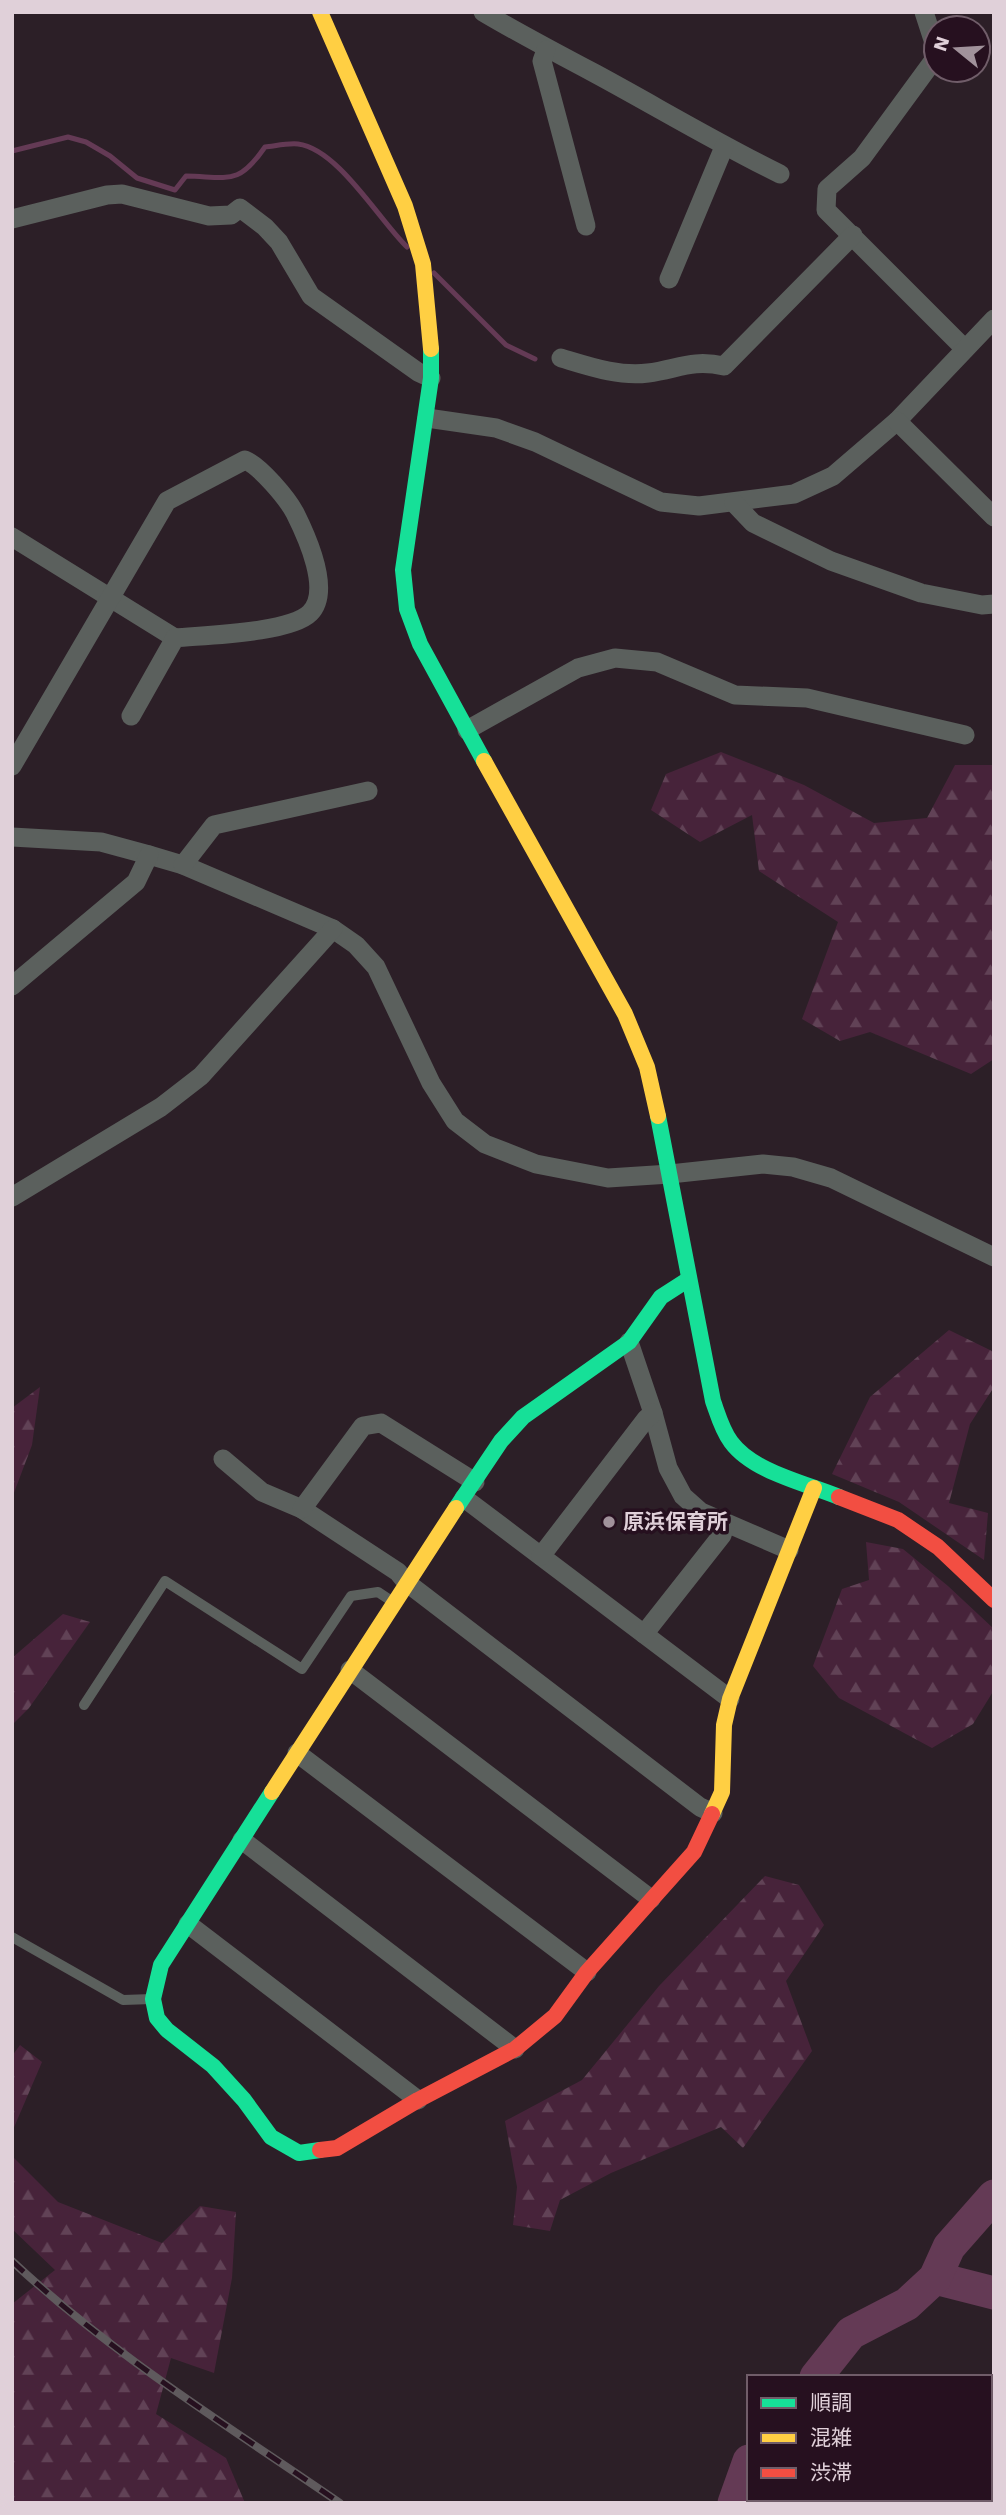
<svg xmlns="http://www.w3.org/2000/svg" width="1006" height="2515" font-family="'Work Sans','Noto Sans JP',sans-serif">
<style>
.forest{fill:url(#forest-firs)}
.lines{fill:none;stroke-linecap:round;stroke-linejoin:round}
.stream{stroke:#643a55;stroke-width:5}
.river{stroke:#643a55;stroke-width:33}
.lane{stroke:#5b605d;stroke-width:10}
.street{stroke:#5b605d;stroke-width:19}
.fast{stroke:#16e098;stroke-width:16}
.slow{stroke:#ffcf43;stroke-width:16}
.jam{stroke:#f24e42;stroke-width:16}
.rail-casing{stroke:#5f5a5d;stroke-width:8}
.rail{stroke:#26101f;stroke-width:5;stroke-dasharray:16;stroke-linecap:butt}
.poi-dot{fill:#a1929b;stroke:#26101f;stroke-width:2.5}
.labels{text-anchor:middle;stroke-width:7;stroke-linejoin:round;paint-order:stroke}
.poi-label{font-size:21px;font-weight:bold;fill:#e0d0d9;stroke:#26101f;text-anchor:start}
</style>
<defs>
<pattern id="forest-firs" width="22" height="20" patternUnits="userSpaceOnUse" patternTransform="scale(1.75)"><rect width="22" height="20" fill="#47233a"/><path d="M5 1l3.5 6h-7zM16 11l3.5 6h-7z" fill="#614256"/></pattern>
</defs>
<rect width="100%" height="100%" fill="#2c1f27"/>
<g class="forest">
<path d="M721,752L804,785L874,823L927,818L955,765H994V1059L971,1074L870,1032L840,1041L802,1019L838,922L759,871L752,815L700,842L651,810L666,774Z"/>
<path d="M949,1330L994,1352V1387L970,1424L949,1503L988,1513L984,1560L899,1502L832,1474L870,1397Z"/>
<path d="M40,1387L32,1445L12,1498V1408Z"/>
<path d="M866,1542L903,1549L948,1586L994,1629V1690L973,1724L932,1748L839,1698L813,1666L842,1589L869,1580Z"/>
<path d="M63,1614L90,1622L29,1708L12,1725V1658Z"/>
<path d="M765,1876L799,1885L824,1925L786,1981L812,2051L743,2148L721,2127L611,2173L560,2200L550,2231L513,2225L517,2187L505,2121L582,2080L659,1986Z"/>
<path d="M20,2045L42,2062L12,2132V2056Z"/>
<path d="M12,2156L58,2202L162,2243L200,2206L236,2212L232,2278L214,2373L171,2358L156,2414L226,2458L245,2503H12V2304L55,2270L12,2229Z"/>
</g>
<g class="lines">
<g class="stream">
<path d="M12,151L68,137L86,142L110,156L137,178L175,190L186,176C229,177 238,186 265,147C275,146 287,143 298,144C338,149 379,220 407,247"/>
<path d="M434,273L506,345L535,359"/>
</g>
<g class="river">
<path d="M935,2278L994,2293"/>
<path d="M816,2377L851,2333L907,2304L935,2278L949,2247L994,2196"/>
<path d="M734,2503L749,2461"/>
</g>
<g class="lane">
<path d="M84,1705L165,1581L302,1669L351,1596L378,1592L393,1602"/>
<path d="M12,1937L123,2000L152,1999"/>
</g>
<g class="street">
<path d="M483,12C520,34 558,54 596,74C657,107 717,143 780,174"/>
<path d="M924,12L936,49"/>
<path d="M546,50L542,61L586,226"/>
<path d="M936,57L862,158L827,189L826,210L965,349"/>
<path d="M12,219L107,195L122,194L209,216L231,215L240,208L265,227L279,242L311,296L418,372L431,378"/>
<path d="M669,279L724,147"/>
<path d="M561,358C588,366 619,377 648,373C678,369 692,359 724,366L853,235"/>
<path d="M427,418L496,428L535,442L661,502L699,506L794,494L833,476L897,421L994,319"/>
<path d="M897,421L994,517"/>
<path d="M734,503L753,523L831,561L921,593L982,605L994,604"/>
<path d="M12,537L175,638"/>
<path d="M467,730L578,668L615,658L657,662L735,695L807,698L965,735"/>
<path d="M12,766L167,501L245,460C260,466 287,498 295,513C307,537 332,591 310,613C290,633 205,635 175,638L131,716"/>
<path d="M12,837L101,842L149,855L183,865L333,929L356,945L376,967L431,1083L455,1121L485,1144L536,1164L608,1178L670,1174L763,1164L793,1167L831,1178L994,1257"/>
<path d="M183,865L214,825L368,791"/>
<path d="M12,986L136,882L149,855"/>
<path d="M12,1197L161,1107L201,1076L333,929"/>
<path d="M629,1342L653,1413L668,1468L683,1496L701,1512L789,1550"/>
<path d="M223,1459L262,1492L302,1509L398,1572L406,1582L700,1807L713,1813"/>
<path d="M464,1498L730,1699"/>
<path d="M302,1509L363,1426L381,1423L475,1482"/>
<path d="M541,1556L646,1419L653,1413"/>
<path d="M644,1634L722,1535L726,1523"/>
<path d="M350,1670L651,1899"/>
<path d="M297,1753L587,1972"/>
<path d="M242,1840L515,2049"/>
<path d="M188,1924L418,2100"/>
</g>
<g class="fast">
<path d="M431,349V378L403,570L407,609L420,644L484,761"/>
<path d="M658,1116L713,1401C718,1415 722,1430 731,1442C753,1472 805,1483 839,1497"/>
<path d="M456,1508L501,1441L523,1417L629,1342L661,1297L689,1279"/>
<path d="M272,1792L161,1965L153,1999L157,2018L167,2030L213,2066L244,2100L271,2137L299,2153L320,2150"/>
</g>
<g class="slow">
<path d="M320,12L405,206L423,264L431,349"/>
<path d="M484,761L625,1014L647,1067L658,1116"/>
<path d="M272,1792L456,1508"/>
<path d="M712,1814L722,1792L724,1725L730,1699L814,1488"/>
</g>
<g class="jam">
<path d="M839,1497L898,1520L938,1547L994,1600"/>
<path d="M320,2150L337,2148L418,2100L515,2049L555,2016L587,1972L694,1852L712,1814"/>
</g>
<g class="rail-casing">
<path id="rail" d="M12,2261C111,2354 228,2426 340,2503"/>
</g>
<use href="#rail" class="rail"/>
</g>
<circle class="poi-dot" cx="609" cy="1522" r="7"/>
<g class="labels">
<g class="poi-label">
<text x="623" y="1529">原浜保育所</text>
</g>
</g>
<rect width="1006" height="2515" fill="none" stroke="#e0d0d9" stroke-width="28"/>
<rect x="747" y="2375" width="245" height="126" fill="#26101f" stroke="#705d69" stroke-width="2"/>
<rect x="761" y="2398" width="35" height="10" fill="#16e098" stroke="#705d69" stroke-width="2"/>
<text x="810" y="2410" font-size="21" fill="#e0d0d9">順調</text>
<rect x="761" y="2433" width="35" height="10" fill="#ffcf43" stroke="#705d69" stroke-width="2"/>
<text x="810" y="2445" font-size="21" fill="#e0d0d9">混雑</text>
<rect x="761" y="2468" width="35" height="10" fill="#f24e42" stroke="#705d69" stroke-width="2"/>
<text x="810" y="2480" font-size="21" fill="#e0d0d9">渋滞</text>
<g transform="translate(957 49) rotate(288)"><circle r="33" fill="#26101f" stroke="#705d69" stroke-width="2"/>
<path d="M0-5L12 26L0 18L-12 26Z" fill="#a1929b"/>
<text y="-10" font-size="19" font-weight="bold" text-anchor="middle" fill="#e0d0d9">N</text>
</g>
</svg>
